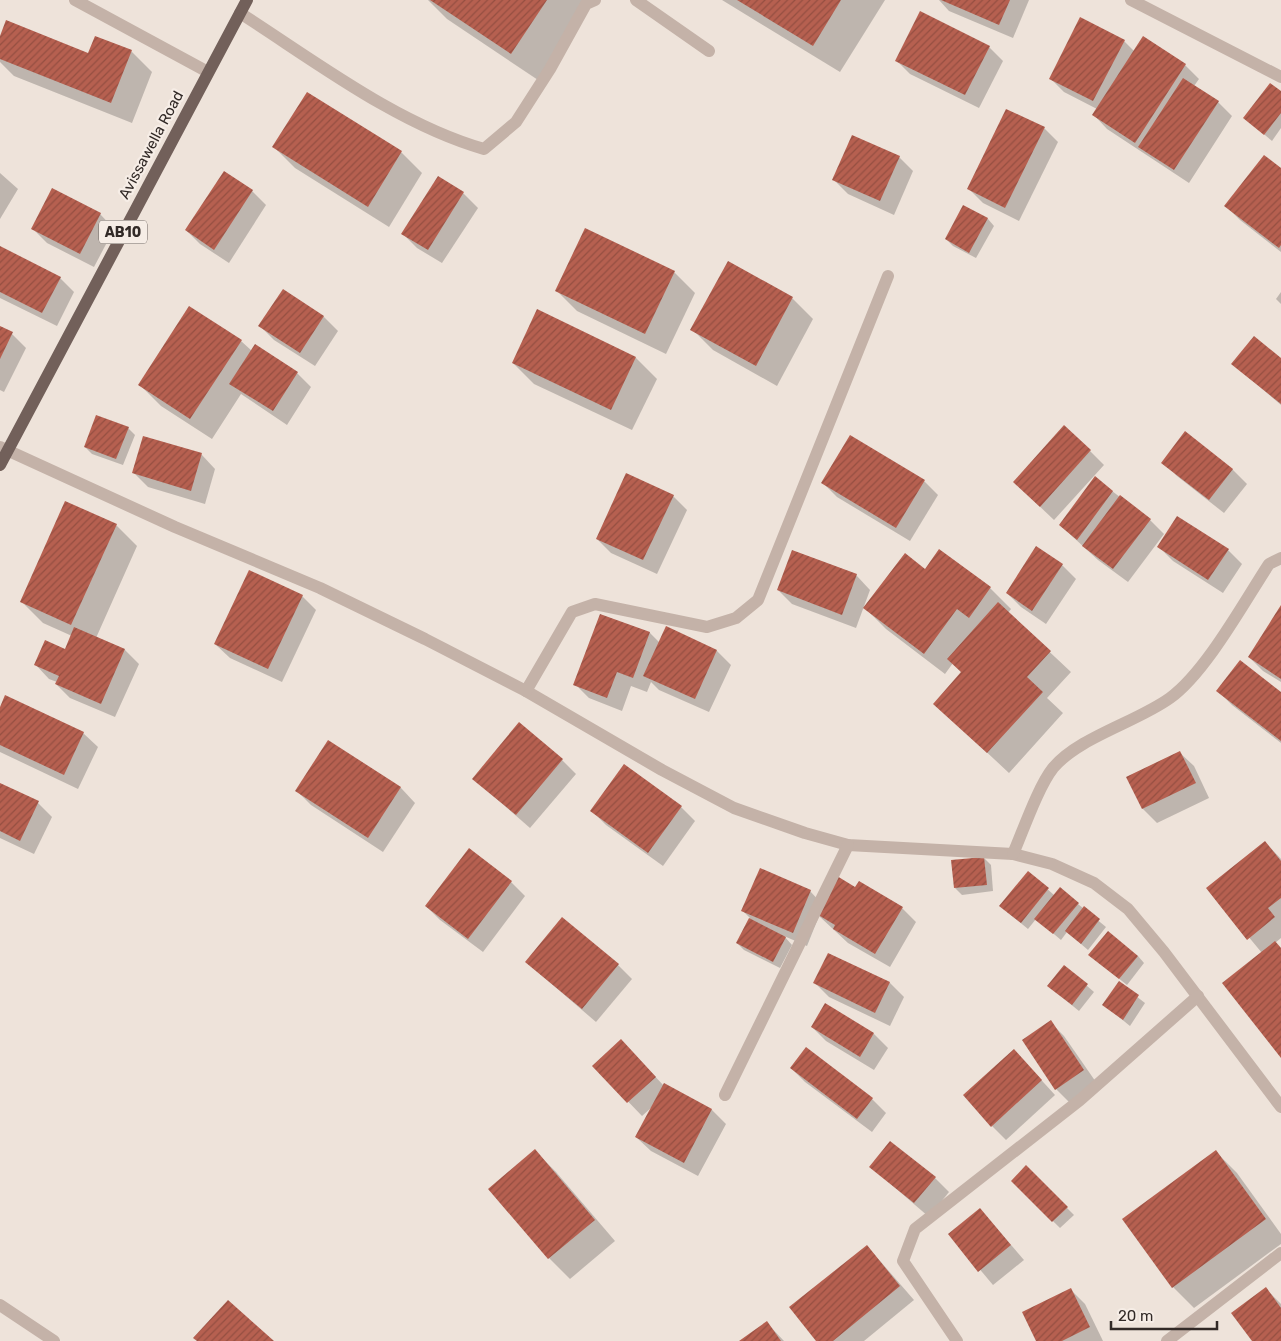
<svg xmlns="http://www.w3.org/2000/svg" width="1281" height="1341" font-family="Rubik,sans-serif">
<style>
.shadow{fill:#0003}
.building{fill:url(#building-hatch)}
.lines{fill:none;stroke-linecap:round;stroke-linejoin:round}
.minor{stroke:#c4b2a8;stroke-width:12}
.major{stroke:#72605a;stroke-width:12}
.labels{text-anchor:middle;stroke-width:4.5;stroke-linejoin:round;paint-order:stroke}
.shield{fill:#f6ede6;stroke:#6d6460;stroke-width:1}
.shield-label{font-size:14px;font-weight:bold;fill:#322a27}
.street-label{font-size:15px;fill:#322a27;stroke:#f6ede6}
</style>
<defs>
<pattern id="building-hatch" width="6" height="6" patternUnits="userSpaceOnUse" patternTransform="scale(1.25)"><rect width="6" height="6" fill="#b66050"/><path d="M-1 1l2-2M0 6l6-6M5 7l2-2" fill="none" stroke="#954f42"/></pattern>
</defs>
<rect width="100%" height="100%" fill="#eee3da"/>
<g class="shadow">
<path d="M428,0H592L538,80L447,19Z"/>
<path d="M722,0H885L840,72Z"/>
<path d="M939,0H1029L1013,38L949,11Z"/>
<path d="M0,39L89,54L131,51L152,72L132,123L14,76L0,62Z"/>
<path d="M1124,41L1134,51L1185,65L1199,79L1194,86L1218,102L1232,116L1189,183L1107,129L1093,114L1097,109L1064,92L1050,78Z"/>
<path d="M989,47L1003,61L979,108L910,74L896,60Z"/>
<path d="M1281,93V128L1272,141L1245,118Z"/>
<path d="M1044,128L1058,142L1019,221L983,203L969,189Z"/>
<path d="M274,147L401,152L422,173L389,227L295,168Z"/>
<path d="M899,157L913,171L894,215L848,194L834,180Z"/>
<path d="M1281,170V252L1240,220L1226,206Z"/>
<path d="M0,173L18,189L0,219Z"/>
<path d="M438,178L463,193L478,208L442,263L417,248L403,234Z"/>
<path d="M252,191L266,205L229,263L200,244L186,230Z"/>
<path d="M964,206L988,219L994,226L976,258L953,246L946,239Z"/>
<path d="M100,214L114,229L94,267L47,243L33,229Z"/>
<path d="M0,248L60,278L74,292L57,326L0,298Z"/>
<path d="M674,272L695,293L666,354L577,311L556,290Z"/>
<path d="M283,291L324,317L338,331L315,366L274,340L260,326Z"/>
<path d="M1281,292V304L1276,299Z"/>
<path d="M792,298L813,319L777,386L713,350L692,329Z"/>
<path d="M538,311L636,358L657,379L632,430L534,384L513,363Z"/>
<path d="M0,327L12,334L26,348L4,392L0,390Z"/>
<path d="M241,341L252,351L255,346L297,373L311,387L287,425L241,394L212,439L161,406L140,385Z"/>
<path d="M1281,360V405L1233,364Z"/>
<path d="M128,428L135,435L123,465L92,454L85,447Z"/>
<path d="M1185,433L1233,470L1247,484L1224,513L1177,476L1163,462Z"/>
<path d="M1090,451L1104,465L1054,520L1014,482Z"/>
<path d="M201,454L215,469L205,504L148,487L134,473Z"/>
<path d="M1095,478L1150,520L1164,534L1128,582L1098,560L1060,525Z"/>
<path d="M924,481L938,495L910,541L837,497L823,483Z"/>
<path d="M673,496L687,510L657,574L611,553L597,539Z"/>
<path d="M116,525L137,546L96,638L125,650L139,664L115,717L70,698L56,684L57,682L49,679L35,664L65,650L72,636L43,623L22,602Z"/>
<path d="M1159,547L1228,550L1242,564L1223,593L1173,561Z"/>
<path d="M1037,548L1062,565L1076,579L1046,624L1021,607L1007,593Z"/>
<path d="M939,551L990,588L1011,609L1008,613L1071,672L1047,698L1063,713L1009,773L935,704L962,673L953,663L945,674L886,629L865,608L925,571Z"/>
<path d="M856,575L870,590L856,628L792,604L778,590Z"/>
<path d="M302,596L316,610L282,682L230,658L215,644Z"/>
<path d="M1281,607V682L1263,671L1249,657Z"/>
<path d="M601,615L650,633L660,643L667,628L717,651L731,665L709,712L659,690L651,682L647,692L631,686L622,711L589,698L575,684Z"/>
<path d="M1218,691L1281,693V743L1232,705Z"/>
<path d="M0,710L83,733L98,747L78,789L0,752Z"/>
<path d="M329,742L401,788L415,803L383,852L311,805L297,791Z"/>
<path d="M1179,752L1194,766L1209,798L1157,823L1143,809L1127,777Z"/>
<path d="M562,760L576,774L530,828L474,779Z"/>
<path d="M625,766L681,807L695,821L663,866L606,825L592,811Z"/>
<path d="M0,785L38,803L52,817L34,854L0,838Z"/>
<path d="M1265,842L1281,859V938L1275,943L1281,949V1056L1262,953L1208,888Z"/>
<path d="M469,850L511,882L525,896L483,952L440,920L426,906Z"/>
<path d="M984,858L991,865L993,891L962,895L955,888L953,861Z"/>
<path d="M1028,872L1054,895L1078,904L1106,927L1088,950L1067,932L1061,940L1036,919L1028,929L1007,912Z"/>
<path d="M855,888L902,908L916,922L890,967L848,943L819,916L807,946L784,936L792,945L780,968L744,950L737,943L750,918L743,911L810,891L822,904Z"/>
<path d="M829,954L890,983L904,997L890,1026L829,997L815,983Z"/>
<path d="M1138,956L1144,963L1127,985L1097,961Z"/>
<path d="M526,962L618,965L632,979L596,1022Z"/>
<path d="M1064,966L1094,992L1079,1011L1048,986Z"/>
<path d="M1119,983L1145,1003L1130,1026L1104,1005Z"/>
<path d="M1050,1022L1064,1036L1098,1085L1070,1103L1056,1089Z"/>
<path d="M812,1027L874,1034L888,1048L874,1070L826,1041Z"/>
<path d="M806,1049L872,1099L886,1113L872,1132L805,1082L791,1068Z"/>
<path d="M1014,1050L1055,1095L1006,1140L992,1126Z"/>
<path d="M635,1055L664,1086L712,1110L726,1124L698,1176L651,1151L636,1137L652,1107L642,1116L594,1066Z"/>
<path d="M535,1151L556,1172L615,1241L570,1279L549,1258L490,1189Z"/>
<path d="M1216,1152L1237,1173L1281,1234V1244L1194,1308L1173,1287Z"/>
<path d="M871,1167L935,1178L949,1192L929,1217Z"/>
<path d="M1026,1167L1074,1215L1060,1228L1012,1181Z"/>
<path d="M980,1209L1024,1260L993,1285L950,1234Z"/>
<path d="M867,1246L914,1300L864,1341H818Z"/>
<path d="M1266,1289L1281,1304V1341H1254Z"/>
<path d="M1071,1290L1085,1304L1103,1341H1038Z"/>
<path d="M767,1323L784,1341H742Z"/>
</g>
<g class="building">
<path d="M430,0H547L511,54Z"/>
<path d="M737,0H841L813,46Z"/>
<path d="M941,0H1010L999,25Z"/>
<path d="M920,11L990,46L965,95L895,61Z"/>
<path d="M1080,17L1125,40L1093,101L1049,79Z"/>
<path d="M6,20L88,53L95,36L132,50L111,103L0,59V36Z"/>
<path d="M1143,36L1186,64L1135,143L1092,115Z"/>
<path d="M1183,78L1219,101L1174,170L1138,147Z"/>
<path d="M1270,83L1281,91V113L1264,135L1243,118Z"/>
<path d="M307,92L402,151L368,207L272,147Z"/>
<path d="M1006,109L1045,127L1005,208L967,189Z"/>
<path d="M852,135L900,156L880,201L832,180Z"/>
<path d="M1264,155L1281,168V245L1279,248L1224,206Z"/>
<path d="M224,171L253,190L214,250L185,230Z"/>
<path d="M438,176L464,192L428,250L401,234Z"/>
<path d="M52,188L101,213L80,254L31,229Z"/>
<path d="M963,205L988,218L969,253L945,239Z"/>
<path d="M585,228L675,271L645,334L555,291Z"/>
<path d="M0,246L61,277L42,313L0,292Z"/>
<path d="M728,261L793,297L756,366L690,330Z"/>
<path d="M283,289L324,316L300,353L258,326Z"/>
<path d="M189,306L242,340L190,419L138,385Z"/>
<path d="M537,309L636,357L611,410L512,363Z"/>
<path d="M0,326L13,332L0,359Z"/>
<path d="M1254,336L1281,358V404L1231,364Z"/>
<path d="M255,344L298,372L273,411L229,384Z"/>
<path d="M96,415L129,427L116,459L84,447Z"/>
<path d="M1064,425L1091,450L1040,507L1013,482Z"/>
<path d="M1185,431L1233,469L1209,500L1161,463Z"/>
<path d="M850,435L925,480L896,528L821,483Z"/>
<path d="M143,436L202,453L191,491L132,473Z"/>
<path d="M626,473L674,495L643,560L596,539Z"/>
<path d="M1095,476L1113,491L1077,540L1059,525Z"/>
<path d="M1120,495L1151,519L1113,569L1082,546Z"/>
<path d="M65,501L117,524L71,625L20,602Z"/>
<path d="M1177,516L1229,549L1208,580L1157,547Z"/>
<path d="M1036,546L1063,564L1032,611L1006,593Z"/>
<path d="M939,549L991,587L969,618L957,609L924,654L863,608L905,553L925,569Z"/>
<path d="M792,550L857,574L842,615L777,590Z"/>
<path d="M249,570L303,595L268,669L214,644Z"/>
<path d="M998,602L1051,651L1027,677L1043,692L987,753L933,704L961,672L947,659Z"/>
<path d="M1281,605V679L1248,657Z"/>
<path d="M600,614L650,632L633,678L617,672L607,698L573,685Z"/>
<path d="M666,626L717,650L695,699L643,676Z"/>
<path d="M74,627L125,649L101,704L55,684L59,676L34,665L45,640L65,649Z"/>
<path d="M1240,660L1281,692V741L1216,691Z"/>
<path d="M5,695L84,732L64,775L0,745V707Z"/>
<path d="M519,722L563,759L516,815L472,779Z"/>
<path d="M328,740L401,787L368,838L295,791Z"/>
<path d="M1180,751L1196,783L1142,809L1126,777Z"/>
<path d="M624,764L682,806L648,853L590,811Z"/>
<path d="M0,783L39,801L20,841L0,831Z"/>
<path d="M1265,841L1281,861V898L1268,908L1275,917L1247,940L1206,888Z"/>
<path d="M469,848L512,881L468,939L425,906Z"/>
<path d="M984,857L987,885L954,888L951,860Z"/>
<path d="M760,868L811,890L793,933L741,911Z"/>
<path d="M1028,871L1049,888L1021,923L999,906Z"/>
<path d="M837,876L855,887L859,881L903,907L875,954L833,929L835,925L815,913Z"/>
<path d="M1060,887L1079,903L1053,934L1034,919Z"/>
<path d="M1084,906L1100,919L1081,944L1065,931Z"/>
<path d="M562,917L619,964L582,1009L525,962Z"/>
<path d="M749,918L786,937L773,962L736,943Z"/>
<path d="M1108,931L1138,956L1119,979L1088,955Z"/>
<path d="M1275,941L1281,948V1058L1222,983Z"/>
<path d="M828,953L890,982L875,1013L813,983Z"/>
<path d="M1064,965L1088,984L1072,1005L1047,986Z"/>
<path d="M1119,981L1139,995L1123,1020L1102,1005Z"/>
<path d="M825,1003L874,1033L860,1057L811,1027Z"/>
<path d="M1051,1020L1084,1070L1055,1090L1022,1040Z"/>
<path d="M621,1039L656,1077L627,1103L592,1066Z"/>
<path d="M806,1047L873,1098L857,1119L790,1068Z"/>
<path d="M1014,1049L1042,1080L991,1127L963,1095Z"/>
<path d="M664,1083L712,1109L684,1163L635,1137Z"/>
<path d="M890,1141L936,1177L914,1203L869,1167Z"/>
<path d="M535,1149L595,1220L548,1259L488,1189Z"/>
<path d="M1216,1150L1266,1219L1172,1288L1122,1219Z"/>
<path d="M1026,1165L1068,1207L1052,1222L1011,1181Z"/>
<path d="M980,1208L1011,1245L978,1272L948,1234Z"/>
<path d="M867,1245L900,1286L833,1341H816L789,1307Z"/>
<path d="M1266,1287L1281,1308V1341H1252L1231,1313Z"/>
<path d="M1071,1288L1090,1327L1062,1341H1036L1022,1312Z"/>
<path d="M228,1300L274,1341H197L193,1338Z"/>
<path d="M767,1321L781,1341H739Z"/>
</g>
<g class="lines">
<g class="minor">
<path d="M75,0L208,72"/>
<path d="M636,0L709,51"/>
<path d="M1131,0L1281,77"/>
<path d="M240,13C315,61 397,124 484,149L516,122L550,69L586,4L595,0"/>
<path d="M0,447L175,527L320,588L425,639L526,691L662,770L734,808L805,833L848,845L1013,854L1052,864L1094,883L1128,909L1164,952L1281,1107"/>
<path d="M526,691L572,612L595,604L707,627L736,618L758,600L888,276"/>
<path d="M1013,854C1023,831 1038,787 1053,768C1079,737 1137,722 1170,698C1206,672 1244,602 1269,564L1281,558"/>
<path d="M725,1095L848,845"/>
<path d="M0,1305L54,1341"/>
<path d="M957,1341L903,1261L915,1229L1080,1100L1198,996"/>
<path d="M1167,1341L1281,1253"/>
</g>
<path class="major" d="M0,465L247,0"/>
</g>
<g class="labels">
<rect class="shield" x="99" y="220.5" width="48" height="23" rx="4"/>
<g class="shield-label">
<text x="123" y="237">AB10</text>
</g>
<g class="street-label">
<text transform="translate(151 145) rotate(-62)" y="5">Avissawella Road</text>
</g>
</g>
<path d="M1111 1321v8h106v-8" fill="none" stroke="#322a27" stroke-width="2.5"/>
<text x="1118" y="1321" font-size="15" fill="#322a27" stroke="#f6ede6" stroke-width="4" paint-order="stroke">20 m</text>
</svg>
